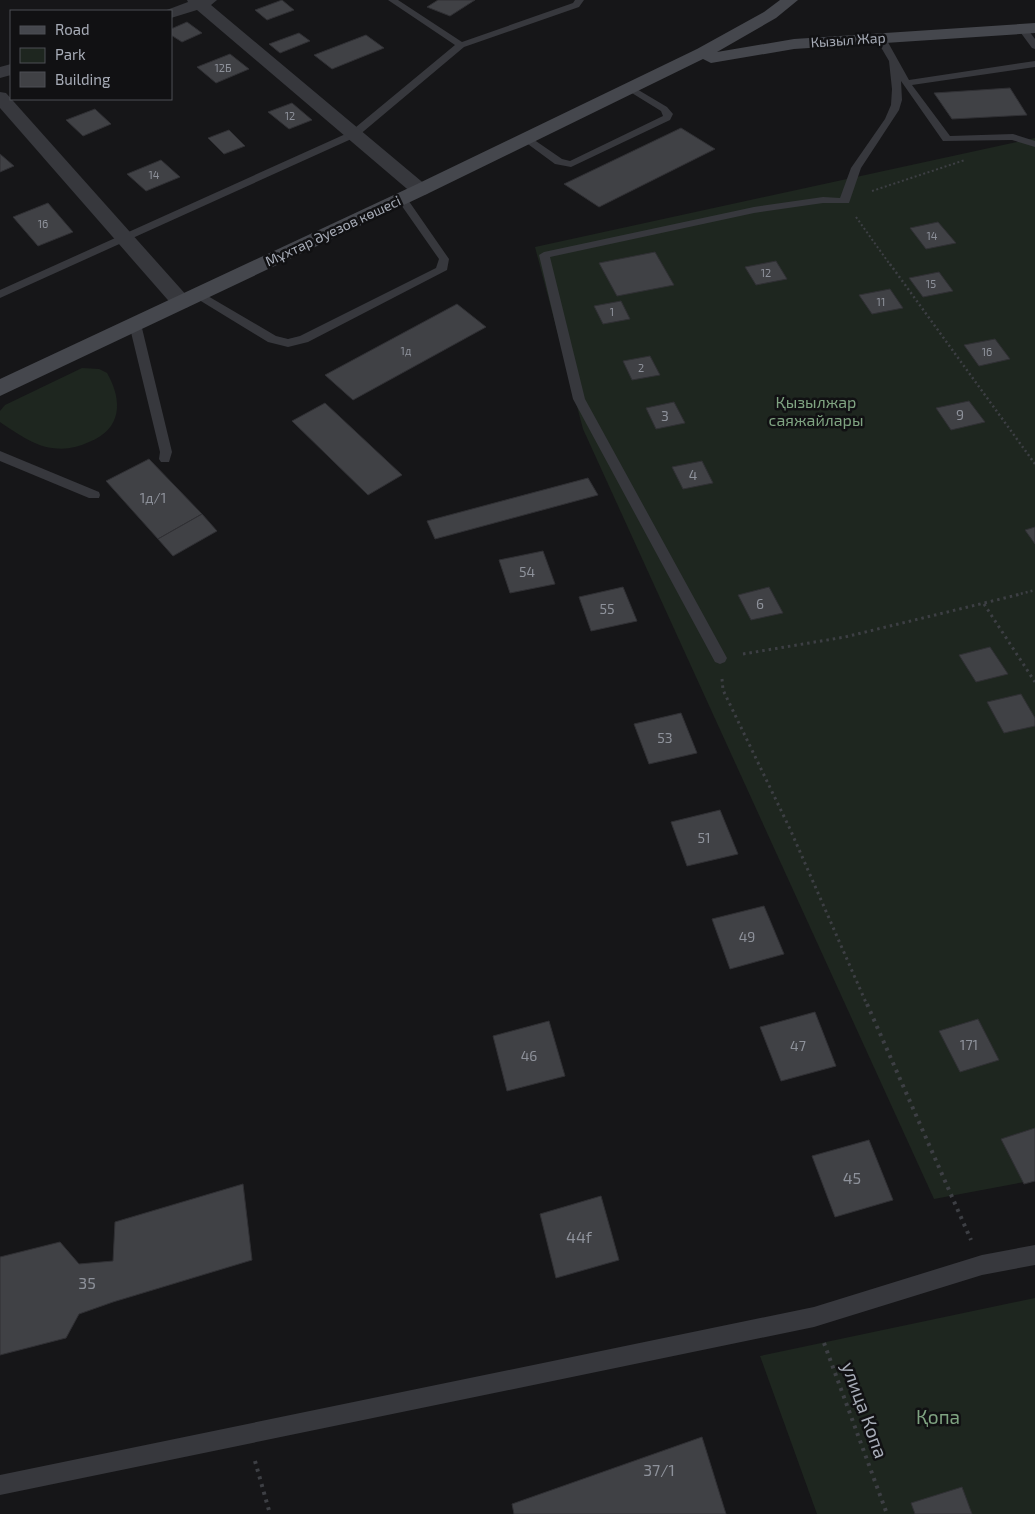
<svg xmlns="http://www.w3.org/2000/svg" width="1035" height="1514" font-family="'Exo 2',sans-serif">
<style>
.green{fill:#1e261f}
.building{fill:#404145;stroke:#303034}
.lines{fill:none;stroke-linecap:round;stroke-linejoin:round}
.path-far3{stroke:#3d3f44;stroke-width:2;stroke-dasharray:2 2.5;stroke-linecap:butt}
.path-far2{stroke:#3d3f44;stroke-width:2.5;stroke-dasharray:2 3;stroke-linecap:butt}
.path-far1{stroke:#3d3f44;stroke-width:3;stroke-dasharray:2.5 4;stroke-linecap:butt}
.path{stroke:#3d3f44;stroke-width:4;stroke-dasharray:3 5;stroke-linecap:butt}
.service{fill:#37383d;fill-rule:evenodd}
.minor{fill:#37383d;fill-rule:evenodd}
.secondary{fill:#45474d;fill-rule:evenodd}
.labels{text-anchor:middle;stroke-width:5;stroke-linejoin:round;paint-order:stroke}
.far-number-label{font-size:11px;fill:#8e929b}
.far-street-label{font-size:14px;fill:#a8adb8;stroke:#111113}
.number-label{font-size:14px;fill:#8e929b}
.park-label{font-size:16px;fill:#7fa381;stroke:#111113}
.near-number-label{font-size:16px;fill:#8e929b}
.near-street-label{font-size:19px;fill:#a8adb8;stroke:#111113}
.near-park-label{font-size:19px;fill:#7fa381;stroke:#111113}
</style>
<rect width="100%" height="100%" fill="#161618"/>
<g class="green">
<path d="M1035,138V1180L934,1199L583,429L535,247Z"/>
<path d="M82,368L99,369L107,373C123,401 122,429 89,442C76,448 65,450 52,448C34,446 15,432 0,422V411L5,405Z"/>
<path d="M1035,1298V1514H817L760,1356Z"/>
</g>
<g class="building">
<path d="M282,0L294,10L267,20L255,10Z"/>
<path d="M438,0H475L450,16L427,7Z"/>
<path d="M187,22L202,33L182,42L171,35V29Z"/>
<path d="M299,33L310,41L280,53L269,44Z"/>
<path d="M366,35L384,48L332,69L314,55Z"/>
<path d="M230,54L249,69L216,83L197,67Z"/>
<path d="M1010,88L1027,115L952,119L934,93Z"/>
<path d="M292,103L312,120L289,129L268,112Z"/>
<path d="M95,109L111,124L83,136L66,120Z"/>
<path d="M681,128L715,149L599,207L564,184Z"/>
<path d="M229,130L245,146L224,154L208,138Z"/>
<path d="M0,154L14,166L0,172Z"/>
<path d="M161,160L180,177L146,191L127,174Z"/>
<path d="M48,203L73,232L38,246L13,217Z"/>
<path d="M938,222L956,243L926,249L910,228Z"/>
<path d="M655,252L674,285L617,296L599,263Z"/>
<path d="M776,261L787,279L756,285L745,267Z"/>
<path d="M939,272L953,291L923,297L909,278Z"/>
<path d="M890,289L903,308L872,314L859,295Z"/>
<path d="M621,301L630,319L603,324L594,306Z"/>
<path d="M457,304L486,327L353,400L325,375Z"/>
<path d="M995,339L1010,359L979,366L964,345Z"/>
<path d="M650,356L660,375L632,380L623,361Z"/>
<path d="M969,401L985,422L951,430L936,408Z"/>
<path d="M674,402L685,423L656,429L646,408Z"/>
<path d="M325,403L402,475L368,495L292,421Z"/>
<path d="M149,459L202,514L158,539L106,481Z"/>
<path d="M702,461L713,483L683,489L672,467Z"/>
<path d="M588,478L598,495L435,539L427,521Z"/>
<path d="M202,514L217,531L173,556L158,539Z"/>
<path d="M1035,527V544L1025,530Z"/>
<path d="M543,551L555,584L510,593L499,560Z"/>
<path d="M623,587L637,621L591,631L579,597Z"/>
<path d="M769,587L783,613L751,620L738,595Z"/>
<path d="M990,647L1008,674L976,682L959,655Z"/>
<path d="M1021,694L1035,718V726L1004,733L987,702Z"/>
<path d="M681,713L697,753L649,764L634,724Z"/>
<path d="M720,810L738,854L687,866L671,822Z"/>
<path d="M764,906L784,954L730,969L712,919Z"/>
<path d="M815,1012L836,1066L781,1081L760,1027Z"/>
<path d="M978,1019L999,1060L960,1072L939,1031Z"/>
<path d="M549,1021L565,1076L507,1091L493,1036Z"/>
<path d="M1035,1128V1181L1024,1184L1001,1139Z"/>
<path d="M869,1140L893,1200L835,1217L812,1156Z"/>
<path d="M243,1184L252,1260L113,1302L79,1314L66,1338L0,1355V1257L60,1242L79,1264L113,1261L115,1222Z"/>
<path d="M601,1196L619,1260L556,1278L540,1214Z"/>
<path d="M702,1437L726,1514H514L512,1504Z"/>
<path d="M962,1487L972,1514H915L911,1503Z"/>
</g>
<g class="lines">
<g class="path-far3">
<path d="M872,191L965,160"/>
<path d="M856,217L891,266"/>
</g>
<g class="path-far2">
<path d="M890,264L1035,464"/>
<path d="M1016,595L1035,590"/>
</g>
<g class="path-far1">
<path d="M984,604L1035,682"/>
<path d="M743,654L845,637L1021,594"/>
<path d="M722,679L723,690L790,829L867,1005"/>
</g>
<g class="path">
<path d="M867,1004L971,1240"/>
<path d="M824,1343L887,1514"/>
<path d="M255,1461L270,1514"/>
</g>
<g class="service">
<path d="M388,0H398L462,42L573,3L575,0H584L579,7L464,47L358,136L0,298V290L350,132L455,45Z"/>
<path d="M1023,26L1026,27L1035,39V49L1032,48L1018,29Z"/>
<path d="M880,34L885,37L909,80L1035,61V67L912,85L950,136L1013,134L1035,141V147L1012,140L943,141L901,81L902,100L899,110L861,168L849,203H823L754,213L550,257L585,399L727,658L725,662L720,664L715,662L573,399L539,255L544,252L754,207L823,197L840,198L851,168L885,119L891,105L892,89L889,61L875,37Z"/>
<path d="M630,85L667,107L673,114L670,120L571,167L555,164L521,139L526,136L530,137L562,159L570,161L663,116L661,111L627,90V86Z"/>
<path d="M402,196L406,197L449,259L447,270L308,342L288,347L268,342L191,295L193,292H201L276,336L288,339L300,336L436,268L439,259L397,199Z"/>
<path d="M135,320L141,324L172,452L169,462H161L159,459L160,452L129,324Z"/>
<path d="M0,451L99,492L100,495L99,498H89L0,461Z"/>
<path d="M1035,1245V1265L982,1275L814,1327L0,1495V1475L814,1307L982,1255Z"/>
</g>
<g class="minor">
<path d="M187,0H217L211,5L427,186L430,190L427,194L420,196L413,194L197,10L171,18V11H164L188,2Z"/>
<path d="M11,64V75L0,78V67Z"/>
<path d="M0,92L6,93L188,297L191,302L188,307L181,309L174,307L0,108Z"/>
</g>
<path class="secondary" d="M780,0H798L776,18L717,52L794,39L1035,23V33L794,49L711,63L703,59L427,194L0,396V379L413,186L697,49L764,12Z"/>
</g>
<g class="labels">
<g class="far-number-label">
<text x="223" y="72">12Б</text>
<text x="290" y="120">12</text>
<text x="154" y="179">14</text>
<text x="43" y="228">16</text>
<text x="932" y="240">14</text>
<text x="766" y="277">12</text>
<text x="931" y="288">15</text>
<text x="881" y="306">11</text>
<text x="612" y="316">1</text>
<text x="406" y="355">1д</text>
<text x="987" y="356">16</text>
<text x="641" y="372">2</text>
</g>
<g class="far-street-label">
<text transform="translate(848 40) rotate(-4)" y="5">Кызыл Жар</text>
<text transform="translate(333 231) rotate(-25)" y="5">Мұхтар Әуезов көшесі</text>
</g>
<g class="number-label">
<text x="960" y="420">9</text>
<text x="665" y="421">3</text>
<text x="693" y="480">4</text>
<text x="153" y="503">1д/1</text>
<text x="527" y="577">54</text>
<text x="760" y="609">6</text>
<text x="607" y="614">55</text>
<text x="665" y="743">53</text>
<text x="704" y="843">51</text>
<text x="747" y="942">49</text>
<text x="969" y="1050">171</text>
<text x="798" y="1051">47</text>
<text x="529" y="1061">46</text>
</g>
<g class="park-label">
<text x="816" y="408">Қызылжар<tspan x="816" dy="18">саяжайлары</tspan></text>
</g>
<g class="near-number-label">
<text x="852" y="1184">45</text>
<text x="579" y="1243">44f</text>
<text x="87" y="1289">35</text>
<text x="659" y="1476">37/1</text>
</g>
<g class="near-street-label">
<text transform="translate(865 1410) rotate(70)" y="7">улица Копа</text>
</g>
<g class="near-park-label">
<text x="938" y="1424">Қопа</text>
</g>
</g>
<rect x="10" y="10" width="162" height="90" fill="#111113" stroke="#4d4f55"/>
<rect x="20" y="26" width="25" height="8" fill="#45474d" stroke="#4d4f55"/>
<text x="55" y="35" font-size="15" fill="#a8adb8">Road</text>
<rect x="20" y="48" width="25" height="15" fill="#1e261f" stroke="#4d4f55"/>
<text x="55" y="60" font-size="15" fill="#a8adb8">Park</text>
<rect x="20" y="72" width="25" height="15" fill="#404145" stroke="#4d4f55"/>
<text x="55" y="85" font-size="15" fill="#a8adb8">Building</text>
</svg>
